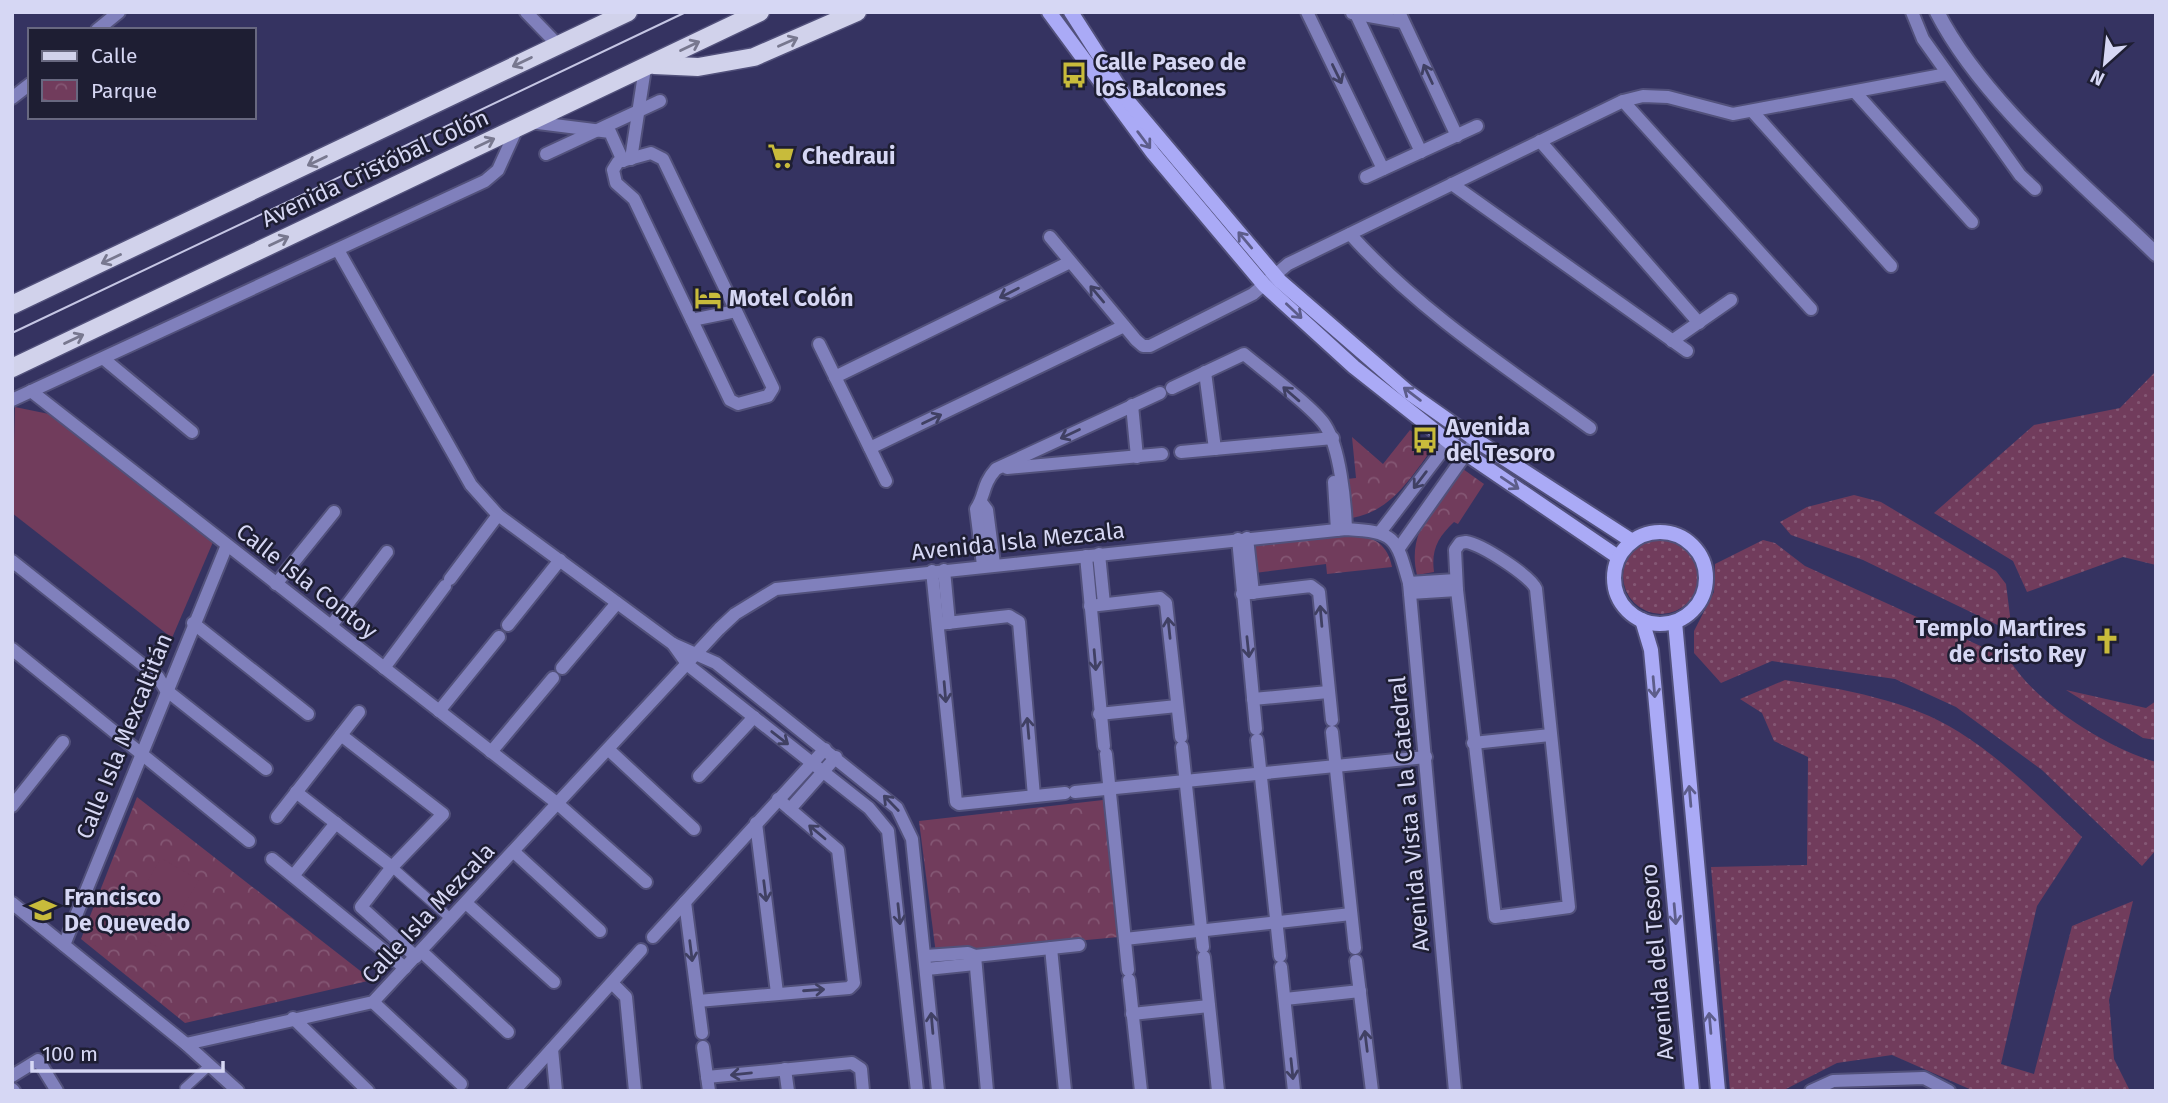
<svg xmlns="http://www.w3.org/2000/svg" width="2168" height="1103" font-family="'Fira Sans',sans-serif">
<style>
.grass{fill:url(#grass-dots)}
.park{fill:url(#park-crowns)}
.garden{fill:#713c5c}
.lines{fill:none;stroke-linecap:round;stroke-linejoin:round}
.pedestrian-casing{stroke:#52517b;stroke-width:12}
.minor-casing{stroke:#52517b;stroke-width:16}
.tertiary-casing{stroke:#52517b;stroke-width:18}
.secondary-casing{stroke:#52517b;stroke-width:18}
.primary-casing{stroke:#52517b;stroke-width:21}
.pedestrian{stroke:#8080bc;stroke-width:9}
.minor{stroke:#8080bc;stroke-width:12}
.tertiary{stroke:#8080bc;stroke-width:14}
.secondary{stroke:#aaaaf6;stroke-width:14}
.primary{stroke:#d1d2eb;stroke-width:18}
.tram{stroke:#c5c6e4;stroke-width:2}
.oneway{stroke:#78788f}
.oneway2{stroke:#404063}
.oneway3{stroke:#5d5d8b}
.labels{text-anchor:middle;stroke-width:5;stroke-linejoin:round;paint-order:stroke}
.poi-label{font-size:23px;font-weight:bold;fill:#d6d7f4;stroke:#1e1e33;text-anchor:start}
.street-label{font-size:23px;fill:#d6d7f4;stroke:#1e1e33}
</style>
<defs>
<pattern id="grass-dots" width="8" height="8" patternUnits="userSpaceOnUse" patternTransform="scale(1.75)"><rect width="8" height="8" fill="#713c5c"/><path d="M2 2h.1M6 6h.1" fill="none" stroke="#845774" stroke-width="1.8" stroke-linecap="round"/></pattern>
<pattern id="park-crowns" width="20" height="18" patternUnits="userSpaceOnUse" patternTransform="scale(1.75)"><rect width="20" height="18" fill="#713c5c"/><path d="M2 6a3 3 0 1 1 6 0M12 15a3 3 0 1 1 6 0" fill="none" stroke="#845774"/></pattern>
</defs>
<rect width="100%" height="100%" fill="#353361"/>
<g class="grass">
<path d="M2156,371V565L2123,557L2027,592L2013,561L1934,513L2034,425L2120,408Z"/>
<path d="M1854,495L1881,502L1996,571L2006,584L2012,632L1863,560L1791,535L1780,522L1807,507Z"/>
<circle cx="1661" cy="576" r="38"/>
<path d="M1763,540L1775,543L1805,566L2009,659C2035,703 2107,748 2156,762V850L2142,866L2042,770L1956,707L1895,679L1772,661L1721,683L1694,653V631L1714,592L1715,564Z"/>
<path d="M1785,680C1843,689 1909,700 1959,732C2005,761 2043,800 2082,837L2037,906L2001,1064L2034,1074L2072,926L2133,901L2109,1000L2114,1059L2130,1091H1974L1892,1055L1837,1063L1782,1091H1730L1711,867L1807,865L1808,757L1774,741L1762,713L1740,699Z"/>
<path d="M2066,690L2146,708L2156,701V740L2143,738Z"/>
</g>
<g class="park">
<path d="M1410,430L1433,448C1410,478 1392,511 1352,518L1347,479L1356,478L1352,437L1383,464Z"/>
<path d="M1463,469L1484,484L1458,524L1454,522C1438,537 1431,550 1434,572L1417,575C1406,530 1437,502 1463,469Z"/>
<path d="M1352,534C1374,536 1388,545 1392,567L1327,574L1326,564L1255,573L1252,549L1255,544Z"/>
<path d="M137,797L372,980L185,1023L81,939Z"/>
<path d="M1103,800L1119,937L936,954L919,821Z"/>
</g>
<g class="garden">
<path d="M15,407L49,414L213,542L172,638L12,513Z"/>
<path d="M161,858L199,880L159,948L121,926Z"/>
</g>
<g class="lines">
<g class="pedestrian-casing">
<g id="pedestrian">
<path d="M392,867L451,919"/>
<path d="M187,1091L185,1088L210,1065"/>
</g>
</g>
<g class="minor-casing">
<g id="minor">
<path d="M526,12L558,45"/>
<path d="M1307,12L1383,169"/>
<path d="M1355,12L1421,152"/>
<path d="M1399,12L1457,136"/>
<path d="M1912,12L1923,39L2020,175L2035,189"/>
<path d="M1352,13L1403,22"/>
<path d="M97,30L119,12"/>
<path d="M1855,92L1972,222"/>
<path d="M12,98L30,84"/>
<path d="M1623,101L1811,309"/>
<path d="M1753,112L1891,266"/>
<path d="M530,122L610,132L623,161"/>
<path d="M1540,141L1699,323"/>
<path d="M651,153L663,159L773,388L768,396L738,404L730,400L634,199L616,183L613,170L618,162Z"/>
<path d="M546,154L660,101"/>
<path d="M631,159L645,68"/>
<path d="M1366,177L1477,126"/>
<path d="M1452,184L1687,351"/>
<path d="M1350,234C1419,311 1507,368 1590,428"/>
<path d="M1050,237L1136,340L1143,346H1150L1253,294L1288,264L1623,101L1643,96L1668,97L1733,114L1947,74"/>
<path d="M338,250L471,485L498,515L673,644L716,663L897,808L912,839L938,1091"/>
<path d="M692,320L736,311"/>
<path d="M1672,341L1731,300"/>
<path d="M819,344L886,481"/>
<path d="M104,359L192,432"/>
<path d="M1205,372L1215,449"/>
<path d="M835,377L1070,262"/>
<path d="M1172,388L1244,354C1263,370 1313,407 1325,425C1340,448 1345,501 1346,529"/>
<path d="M31,391L558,804L646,882"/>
<path d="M12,400L485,181L498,170L517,128"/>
<path d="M1132,405L1137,457"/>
<path d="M870,448L1124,326"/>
<path d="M1181,452L1333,438"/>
<path d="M1007,468L1162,454"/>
<path d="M1334,482L1337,530"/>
<path d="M981,502L987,510L994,564"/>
<path d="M1381,531L1455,434"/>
<path d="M1247,538L1253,593"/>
<path d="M1238,539L1256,729"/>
<path d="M1466,542C1481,544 1531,576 1536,589L1569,907L1495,917L1457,590L1455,550L1460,543Z"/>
<path d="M1399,548L1472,445"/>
<path d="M1099,554L1104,604"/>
<path d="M1086,556L1104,746"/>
<path d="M12,561L158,677L166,690L266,769"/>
<path d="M983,565L976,509C986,495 981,486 996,469L1160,393"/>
<path d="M944,570L949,623"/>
<path d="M932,571L956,802L959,804L1065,793"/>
<path d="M450,579L498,515"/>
<path d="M1409,583L1456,580"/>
<path d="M276,584L334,512"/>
<path d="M1410,593L1457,590"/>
<path d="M1242,594L1311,586L1319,592L1332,720"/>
<path d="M1090,606L1160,598L1166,603L1181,737"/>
<path d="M193,623L308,714"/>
<path d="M938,624L1009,616L1019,622L1034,796"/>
<path d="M508,625L560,560"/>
<path d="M331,626L387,552"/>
<path d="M673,644L688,665L869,808L888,831L917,1091"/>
<path d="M12,649L249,841"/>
<path d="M384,668L445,586"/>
<path d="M562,668L617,603"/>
<path d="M1253,699L1328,692"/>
<path d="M439,711L499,637"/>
<path d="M1099,714L1177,706"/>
<path d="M1332,732L1355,948"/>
<path d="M341,735L443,814L392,867L361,907L416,957"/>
<path d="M1257,740L1280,956"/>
<path d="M1473,743L1550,735"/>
<path d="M1182,747L1203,947"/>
<path d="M609,750L694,829"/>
<path d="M491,752L553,678"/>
<path d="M1106,754L1128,970"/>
<path d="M699,776L754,717"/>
<path d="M296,792L392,867"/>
<path d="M1075,792L1426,757"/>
<path d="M12,806L63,742"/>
<path d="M790,809L836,757"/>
<path d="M277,817L359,712"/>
<path d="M756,823L777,993"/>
<path d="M514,852L600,931"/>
<path d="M272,859L405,968"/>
<path d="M293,876L336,823"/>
<path d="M685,902L702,1033"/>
<path d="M12,903L186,1044L238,1091"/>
<path d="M466,903L554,982"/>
<path d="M653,937L825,749"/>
<path d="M1125,939L1351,914"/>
<path d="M64,945L227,545"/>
<path d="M1051,948L1065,1091"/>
<path d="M421,951L508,1032"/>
<path d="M926,956L968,953L975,956L1079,945"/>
<path d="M975,956L987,1091"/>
<path d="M1204,957L1218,1091"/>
<path d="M1356,961L1372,1091"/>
<path d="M1281,967L1294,1091"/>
<path d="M927,969L975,964"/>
<path d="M1129,980L1141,1091"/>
<path d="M612,983L626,997L635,1091"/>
<path d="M1285,999L1360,991"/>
<path d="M698,1001L849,988L854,983L838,850L778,799"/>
<path d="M373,1002L461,1084"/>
<path d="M1132,1014L1209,1006"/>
<path d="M293,1018L368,1091"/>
<path d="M186,1044L373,1002L719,629L735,614L776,589L1346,529C1395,532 1396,536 1409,583L1455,1091"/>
<path d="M703,1047L709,1091"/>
<path d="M552,1049L556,1091"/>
<path d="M785,1069L788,1091"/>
<path d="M12,1076L38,1060L57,1091"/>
<path d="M707,1077L852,1063L861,1069L863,1091"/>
<path d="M12,1089L14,1091"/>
<path d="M514,1091L641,950"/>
<path d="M1811,1091L1833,1081L1924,1078L1949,1091"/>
</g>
</g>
<g class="tertiary-casing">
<path id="tertiary" d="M1937,12C1983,102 2083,183 2156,254"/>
</g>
<g class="secondary-casing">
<g id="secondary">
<path d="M1049,12L1153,153L1264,285L1354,367L1449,442L1618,557"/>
<path d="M1071,12L1128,101L1280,281L1408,392L1476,440L1632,541"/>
<circle cx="1660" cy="578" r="46"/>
<path d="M1642,620L1651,650L1692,1091"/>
<path d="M1675,622L1718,1091"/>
</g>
</g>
<g class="primary-casing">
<g id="primary">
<path d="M654,65L698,67L754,57L857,12"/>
<path d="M12,305L628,12"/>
<path d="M12,368L760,12"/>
</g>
</g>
<use href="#pedestrian" class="pedestrian"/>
<use href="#minor" class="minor"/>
<use href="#tertiary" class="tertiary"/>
<use href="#secondary" class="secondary"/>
<use href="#primary" class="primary"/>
<path class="tram" d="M12,333L686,12"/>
</g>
<defs><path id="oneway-shaft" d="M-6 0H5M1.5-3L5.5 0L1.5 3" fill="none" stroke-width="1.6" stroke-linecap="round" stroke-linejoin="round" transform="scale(1.75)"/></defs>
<g class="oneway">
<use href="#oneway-shaft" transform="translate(788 42) rotate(-24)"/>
<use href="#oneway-shaft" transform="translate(690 46) rotate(-26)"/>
<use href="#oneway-shaft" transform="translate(522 62) rotate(154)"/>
<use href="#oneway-shaft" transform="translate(485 143) rotate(-25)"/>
<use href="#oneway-shaft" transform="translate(317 161) rotate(154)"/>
<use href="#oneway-shaft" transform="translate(279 241) rotate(-25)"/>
<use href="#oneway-shaft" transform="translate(111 259) rotate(155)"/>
<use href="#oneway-shaft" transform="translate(74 339) rotate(-25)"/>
</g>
<g class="oneway2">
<use href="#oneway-shaft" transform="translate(1337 74) rotate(64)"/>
<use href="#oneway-shaft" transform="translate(1428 74) rotate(-115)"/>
<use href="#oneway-shaft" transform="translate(1009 293) rotate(153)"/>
<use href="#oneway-shaft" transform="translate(1097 294) rotate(-130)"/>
<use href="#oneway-shaft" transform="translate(1291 394) rotate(-139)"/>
<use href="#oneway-shaft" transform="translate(932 419) rotate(-26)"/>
<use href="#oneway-shaft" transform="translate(1070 434) rotate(155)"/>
<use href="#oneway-shaft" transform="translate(1420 480) rotate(127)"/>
<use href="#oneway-shaft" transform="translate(1321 616) rotate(-95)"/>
<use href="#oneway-shaft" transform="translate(1169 628) rotate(-96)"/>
<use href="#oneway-shaft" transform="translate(1248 647) rotate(84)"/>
<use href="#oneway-shaft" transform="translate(1095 660) rotate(85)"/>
<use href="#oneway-shaft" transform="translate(945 692) rotate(85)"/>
<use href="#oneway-shaft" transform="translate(1028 728) rotate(-95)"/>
<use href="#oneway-shaft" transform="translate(780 738) rotate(38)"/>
<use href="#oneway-shaft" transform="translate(891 803) rotate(-134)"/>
<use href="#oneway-shaft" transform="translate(817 832) rotate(-140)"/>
<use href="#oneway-shaft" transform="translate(765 891) rotate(83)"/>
<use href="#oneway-shaft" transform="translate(899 914) rotate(84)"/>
<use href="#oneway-shaft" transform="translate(691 951) rotate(83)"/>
<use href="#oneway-shaft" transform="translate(814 990) rotate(-4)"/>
<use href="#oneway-shaft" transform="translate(932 1023) rotate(-95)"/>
<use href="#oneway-shaft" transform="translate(1366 1041) rotate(-97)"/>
<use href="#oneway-shaft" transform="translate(1292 1069) rotate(84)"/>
<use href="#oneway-shaft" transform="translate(741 1074) rotate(174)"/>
</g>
<g class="oneway3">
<use href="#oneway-shaft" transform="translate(1144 140) rotate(53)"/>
<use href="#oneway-shaft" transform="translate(1245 240) rotate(-130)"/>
<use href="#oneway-shaft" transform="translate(1294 311) rotate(43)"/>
<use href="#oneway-shaft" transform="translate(1412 394) rotate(-143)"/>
<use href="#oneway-shaft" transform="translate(1510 483) rotate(34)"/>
<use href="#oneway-shaft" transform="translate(1654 687) rotate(85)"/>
<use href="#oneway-shaft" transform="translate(1690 796) rotate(-95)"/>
<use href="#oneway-shaft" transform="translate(1675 914) rotate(85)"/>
<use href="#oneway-shaft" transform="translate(1710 1023) rotate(-95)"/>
</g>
<defs>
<g id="bus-bare" transform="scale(2.1)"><path d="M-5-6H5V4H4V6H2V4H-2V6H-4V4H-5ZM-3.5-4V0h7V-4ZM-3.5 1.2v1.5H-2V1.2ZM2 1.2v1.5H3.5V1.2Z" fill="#c8bb3b" stroke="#1e1e33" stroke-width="2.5" paint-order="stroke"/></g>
<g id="supermarket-bare" transform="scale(2.1)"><path d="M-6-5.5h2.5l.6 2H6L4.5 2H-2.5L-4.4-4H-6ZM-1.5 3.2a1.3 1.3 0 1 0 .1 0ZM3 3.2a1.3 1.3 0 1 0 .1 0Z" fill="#c8bb3b" stroke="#1e1e33" stroke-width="2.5" paint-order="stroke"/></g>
<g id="hotel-bare" transform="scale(2.1)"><path d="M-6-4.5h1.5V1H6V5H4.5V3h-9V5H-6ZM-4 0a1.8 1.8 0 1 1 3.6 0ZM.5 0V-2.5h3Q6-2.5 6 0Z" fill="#c8bb3b" stroke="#1e1e33" stroke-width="2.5" paint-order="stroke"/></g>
<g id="church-bare" transform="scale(2.1)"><path d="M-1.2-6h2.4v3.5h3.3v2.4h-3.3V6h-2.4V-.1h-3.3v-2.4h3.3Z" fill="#c8bb3b" stroke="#1e1e33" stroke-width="2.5" paint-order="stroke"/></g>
<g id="school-bare" transform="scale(2.1)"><path d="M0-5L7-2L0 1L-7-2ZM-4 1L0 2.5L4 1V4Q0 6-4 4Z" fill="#c8bb3b" stroke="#1e1e33" stroke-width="2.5" paint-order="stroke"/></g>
</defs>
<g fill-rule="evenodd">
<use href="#bus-bare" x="1074" y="75"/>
<use href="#supermarket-bare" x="781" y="156"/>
<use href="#hotel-bare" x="708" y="298"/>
<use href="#bus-bare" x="1425" y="440"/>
<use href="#church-bare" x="2107" y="641"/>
<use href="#school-bare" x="43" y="910"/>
</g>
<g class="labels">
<g class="poi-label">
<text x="1095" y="70">Calle Paseo de<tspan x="1095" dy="26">los Balcones</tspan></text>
<text x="802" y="164">Chedraui</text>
<text x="729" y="306">Motel Colón</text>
<text x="1446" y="435">Avenida<tspan x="1446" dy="26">del Tesoro</tspan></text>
<text x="2086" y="636" text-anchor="end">Templo Martires<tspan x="2086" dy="26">de Cristo Rey</tspan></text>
<text x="64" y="905">Francisco<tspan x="64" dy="26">De Quevedo</tspan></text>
</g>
<g class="street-label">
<text transform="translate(375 168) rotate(-25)" y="8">Avenida Cristóbal Colón</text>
<text transform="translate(1018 541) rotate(-6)" y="8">Avenida Isla Mezcala</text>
<text transform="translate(307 581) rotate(38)" y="8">Calle Isla Contoy</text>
<text transform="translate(124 736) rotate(-68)" y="8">Calle Isla Mexcaltitán</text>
<text transform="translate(1409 814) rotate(-95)" y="8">Avenida Vista a la Catedral</text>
<text transform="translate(428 913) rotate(-47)" y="8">Calle Isla Mezcala</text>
<text transform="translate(1657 962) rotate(-95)" y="8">Avenida del Tesoro</text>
</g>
</g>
<rect width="2168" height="1103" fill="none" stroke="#d6d7f4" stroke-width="28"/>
<rect x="28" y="28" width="228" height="91" fill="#1e1e33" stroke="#686880" stroke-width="2"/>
<rect x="42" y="51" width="35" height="10" fill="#d1d2eb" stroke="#686880" stroke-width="2"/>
<text x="91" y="63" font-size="21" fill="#d6d7f4">Calle</text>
<rect x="42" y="80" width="35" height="21" fill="url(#park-crowns)" stroke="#686880" stroke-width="2"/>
<text x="91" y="98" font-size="21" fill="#d6d7f4">Parque</text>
<g transform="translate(2105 63) rotate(207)" stroke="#1e1e33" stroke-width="5" paint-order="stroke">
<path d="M0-5L12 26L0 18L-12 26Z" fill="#d6d7f4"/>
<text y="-10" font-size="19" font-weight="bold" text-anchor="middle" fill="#d6d7f4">N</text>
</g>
<path d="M32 1061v10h191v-10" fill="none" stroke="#d6d7f4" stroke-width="3.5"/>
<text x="42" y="1061" font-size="21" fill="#d6d7f4" stroke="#1e1e33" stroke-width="5" paint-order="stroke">100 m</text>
</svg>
